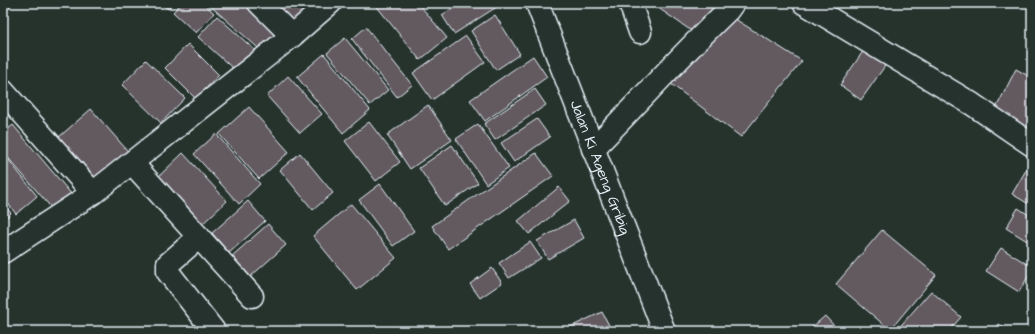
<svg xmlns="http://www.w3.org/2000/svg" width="1035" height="334" font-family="'Architects Daughter',sans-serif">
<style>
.building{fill:#635a61;stroke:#e8f1f8}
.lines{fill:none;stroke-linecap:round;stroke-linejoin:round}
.minor-casing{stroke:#e8f1f8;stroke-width:25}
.major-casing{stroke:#e8f1f8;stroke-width:25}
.minor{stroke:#26332d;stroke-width:22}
.major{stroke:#26332d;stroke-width:22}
.labels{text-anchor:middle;stroke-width:3.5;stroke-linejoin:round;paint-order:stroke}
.street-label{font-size:15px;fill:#e8f1f8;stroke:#26332d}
</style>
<rect width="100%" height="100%" fill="#26332d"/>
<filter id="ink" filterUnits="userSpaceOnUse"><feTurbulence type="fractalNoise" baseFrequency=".025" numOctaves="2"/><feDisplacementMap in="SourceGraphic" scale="8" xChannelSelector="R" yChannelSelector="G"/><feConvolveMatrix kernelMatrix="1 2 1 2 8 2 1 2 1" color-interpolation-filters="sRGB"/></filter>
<g filter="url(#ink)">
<g class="building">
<path d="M3,3H14L3,13Z"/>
<path d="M161,3H174L168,9Z"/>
<path d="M182,3H203L214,13L196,33L173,12Z"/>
<path d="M207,3H246L282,35L265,54Z"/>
<path d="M272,3H322L298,29Z"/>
<path d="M374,3H418L447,38L420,60Z"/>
<path d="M461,3H503L454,34L442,15Z"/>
<path d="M651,3H725L696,34Z"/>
<path d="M727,14L802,61L741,137L667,81Z"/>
<path d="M495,15L520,54L496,70L471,31Z"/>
<path d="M217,16L257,52L238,73L198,37Z"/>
<path d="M366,27L412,85L397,97L352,39Z"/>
<path d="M466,36L485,62L432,100L413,73Z"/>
<path d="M345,38L388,90L370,105L327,53Z"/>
<path d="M188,44L219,75L196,99L165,68Z"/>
<path d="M866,47L887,63L861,100L840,85Z"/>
<path d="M324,54L370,110L343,133L297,77Z"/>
<path d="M533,56L547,77L485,121L470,100Z"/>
<path d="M146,60L185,98L161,123L122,85Z"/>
<path d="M1016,69L1032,78V139L992,116Z"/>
<path d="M288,76L322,114L300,133L267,96Z"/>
<path d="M535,89L546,105L495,140L484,124Z"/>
<path d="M428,105L452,140L410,169L387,135Z"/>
<path d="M249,107L289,152L259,179L219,134Z"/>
<path d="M91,109L133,157L102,185L59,137Z"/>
<path d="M537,119L550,137L514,162L501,143Z"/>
<path d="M369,122L400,162L376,181L345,141Z"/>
<path d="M478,124L509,168L486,184L456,139Z"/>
<path d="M13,125L73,196L55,212L3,152V133Z"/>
<path d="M216,134L260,184L239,204L194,154Z"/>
<path d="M452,145L478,183L445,206L419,168Z"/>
<path d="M183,153L227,201L200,226L156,179Z"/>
<path d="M300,153L333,193L313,210L280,170Z"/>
<path d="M536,153L553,176L448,249L432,226Z"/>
<path d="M4,154L37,196L16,214L3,197Z"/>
<path d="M1032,160V206L1012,194Z"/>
<path d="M380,184L414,231L393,246L359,200Z"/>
<path d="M559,187L570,201L529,234L518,221Z"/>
<path d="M248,201L265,221L229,253L212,233Z"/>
<path d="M3,204L11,213L3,221Z"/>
<path d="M351,204L396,258L357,290L313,236Z"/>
<path d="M1018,208L1032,217V244L1006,228Z"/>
<path d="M574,220L584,238L548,259L537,241Z"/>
<path d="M268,224L286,245L250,277L231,257Z"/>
<path d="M882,230L936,275L890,330L836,284Z"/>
<path d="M530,242L541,258L509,278L499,263Z"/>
<path d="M1001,248L1032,267V270L1019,292L986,271Z"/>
<path d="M492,268L502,283L480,298L470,284Z"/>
<path d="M931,291L961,317L949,331H896Z"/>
<path d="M602,312L612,331H562Z"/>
<path d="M825,316L839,331H808Z"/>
<path d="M999,324L1009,331H994Z"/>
</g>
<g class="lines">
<g class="minor-casing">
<g id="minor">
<path d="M259,3L292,36"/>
<path d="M630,3L640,32"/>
<path d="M804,3L972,104L1032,145"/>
<path d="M3,91L93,193"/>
<path d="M593,149C638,103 681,55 728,10L733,3"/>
<path d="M132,163L252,296"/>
<path d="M199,237L168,264V272L214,331"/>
<path d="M3,252L93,193L292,36L330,3"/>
</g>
</g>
<g class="major-casing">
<g id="major">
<path id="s1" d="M537,3L664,331"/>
</g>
</g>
<use href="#minor" class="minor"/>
<use href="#major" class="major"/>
</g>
</g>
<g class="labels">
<g class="street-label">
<text dy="5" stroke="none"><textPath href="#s1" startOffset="176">Jalan Ki Ageng Gribig</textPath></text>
</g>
</g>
<rect width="1035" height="334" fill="none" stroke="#26332d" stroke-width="16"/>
<rect x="8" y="8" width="1019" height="318" fill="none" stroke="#e8f1f8" stroke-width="1.5" filter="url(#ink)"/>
</svg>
